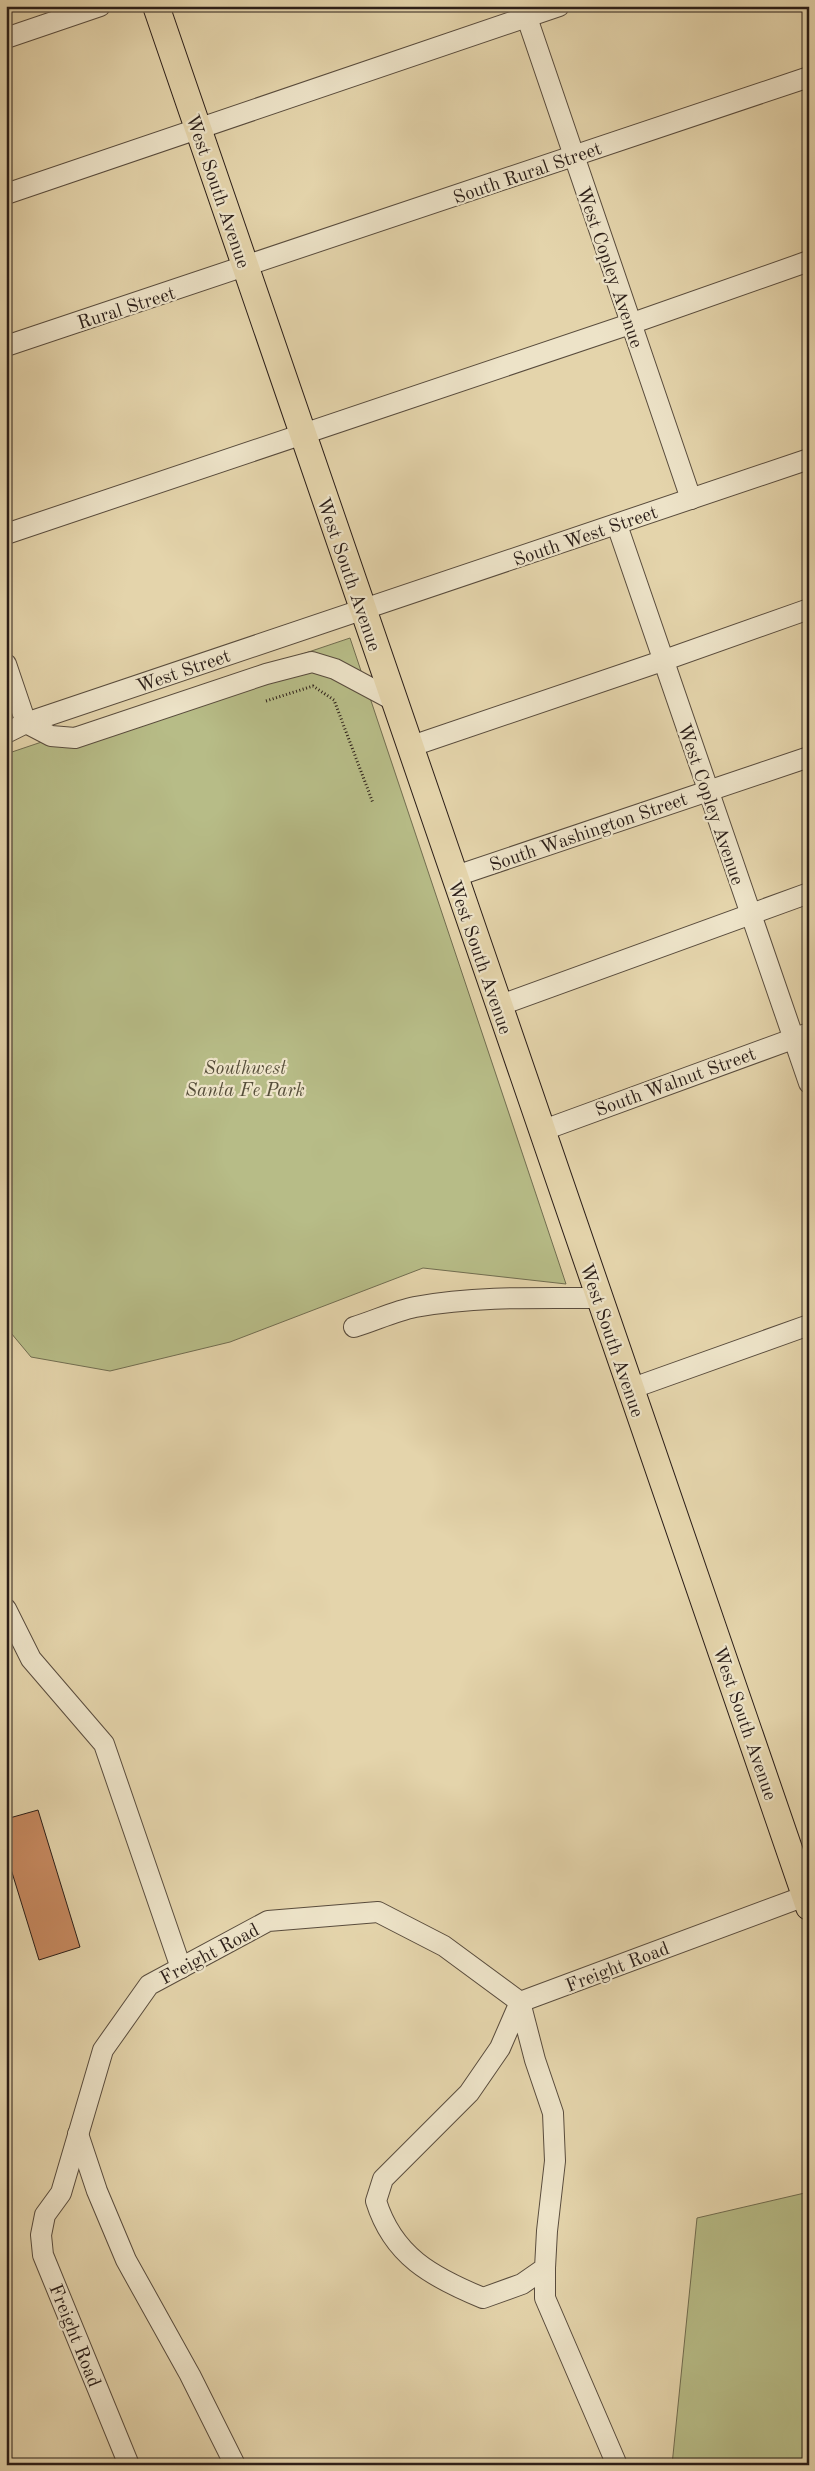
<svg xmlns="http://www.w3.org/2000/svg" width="815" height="2471" font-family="'Old Standard TT',serif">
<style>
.green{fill:#b7bc87;stroke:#716d50}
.building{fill:#c78a61;stroke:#2b1e18}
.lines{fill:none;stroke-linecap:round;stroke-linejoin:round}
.minor-casing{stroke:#594c3d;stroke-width:22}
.major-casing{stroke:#2b1e18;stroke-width:28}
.path{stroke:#2b1e18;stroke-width:3;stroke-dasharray:1 2.5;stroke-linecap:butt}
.minor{stroke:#ede3c8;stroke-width:20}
.major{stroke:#e4d4ab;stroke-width:26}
.labels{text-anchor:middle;stroke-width:4.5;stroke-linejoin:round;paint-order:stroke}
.street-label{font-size:19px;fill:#2b1e18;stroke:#ede3c8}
.park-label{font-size:19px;font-style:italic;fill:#554d39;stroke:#ede3c8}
</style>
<rect width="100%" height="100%" fill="#e4d4ab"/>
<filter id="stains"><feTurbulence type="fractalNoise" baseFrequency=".004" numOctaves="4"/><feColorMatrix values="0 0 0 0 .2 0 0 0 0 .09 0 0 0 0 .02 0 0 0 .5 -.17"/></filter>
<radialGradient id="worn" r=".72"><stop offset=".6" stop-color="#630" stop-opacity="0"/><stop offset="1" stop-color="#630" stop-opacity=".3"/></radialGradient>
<g class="green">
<path d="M350,638L566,1284L423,1268L230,1342L110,1371L31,1357L6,1327V754Z"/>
<path d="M809,2192V2465H672L697,2218Z"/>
</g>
<path class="building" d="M38,1810L80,1947L39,1960L6,1853V1819Z"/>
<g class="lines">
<g class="minor-casing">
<g id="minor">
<path d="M523,6L691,499"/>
<path d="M6,38L100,6"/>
<path d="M6,194L559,6"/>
<path d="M6,346L809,77"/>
<path d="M617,525L809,1083"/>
<path d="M6,534L630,324L809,261"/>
<path d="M6,664L26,723L51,736L75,738L266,674L312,662L335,669L393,700"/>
<path d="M6,733L26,723L809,459"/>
<path d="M409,747L662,661L809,609"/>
<path d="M453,877L809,757"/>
<path d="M498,1006L809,893"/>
<path d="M541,1131L809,1033"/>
<path d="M354,1327C374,1321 395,1311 415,1307C476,1296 537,1298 598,1298"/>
<path d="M630,1389L809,1325"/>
<path d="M6,1609L31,1659L104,1744L181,1968"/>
<path d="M520,2002L535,2060L553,2113L555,2161L547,2231L545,2268L522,2284L483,2298C432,2277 393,2256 376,2201L383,2179L469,2093L500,2048Z"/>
<path d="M520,2002L805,1896"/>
<path d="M78,2134L97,2191L126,2260L190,2375L235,2465"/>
<path d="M545,2268V2298L617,2465"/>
<path d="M129,2465L43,2255L41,2235L45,2215L61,2193L103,2050L149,1985L268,1921L378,1912L444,1946L520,2002"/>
</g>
</g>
<g class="major-casing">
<path id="major" d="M156,6L809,1907"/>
</g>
<path class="path" d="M266,701L313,686L334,700L373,803"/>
<use href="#minor" class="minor"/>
<use href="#major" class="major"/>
</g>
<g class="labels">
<g class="street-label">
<text transform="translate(527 172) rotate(-19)" y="7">South Rural Street</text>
<text transform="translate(219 191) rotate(71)" y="7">West South Avenue</text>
<text transform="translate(611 267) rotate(71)" y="7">West Copley Avenue</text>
<text transform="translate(126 307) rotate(-18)" y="7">Rural Street</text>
<text transform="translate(585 535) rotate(-19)" y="7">South West Street</text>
<text transform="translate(350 574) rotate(71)" y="7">West South Avenue</text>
<text transform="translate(183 670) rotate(-19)" y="7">West Street</text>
<text transform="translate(712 804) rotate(71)" y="7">West Copley Avenue</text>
<text transform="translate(588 831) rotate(-19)" y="7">South Washington Street</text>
<text transform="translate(481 957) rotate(71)" y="7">West South Avenue</text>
<text transform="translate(675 1081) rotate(-20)" y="7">South Walnut Street</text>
<text transform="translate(613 1340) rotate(71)" y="7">West South Avenue</text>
<text transform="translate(746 1723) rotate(71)" y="7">West South Avenue</text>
<text transform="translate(209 1953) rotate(-28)" y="7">Freight Road</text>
<text transform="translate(617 1966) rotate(-21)" y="7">Freight Road</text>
<text transform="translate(76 2335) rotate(68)" y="7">Freight Road</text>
</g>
<g class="park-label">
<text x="245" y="1074">Southwest<tspan x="245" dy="22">Santa Fe Park</tspan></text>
</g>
</g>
<rect width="815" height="2471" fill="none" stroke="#e4d4ab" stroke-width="25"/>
<rect x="8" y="8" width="800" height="2456" fill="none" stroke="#2b1e18" stroke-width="2.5"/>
<rect x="12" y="12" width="790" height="2446" fill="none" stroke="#2b1e18"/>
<rect width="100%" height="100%" filter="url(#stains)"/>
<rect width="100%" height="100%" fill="url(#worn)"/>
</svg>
